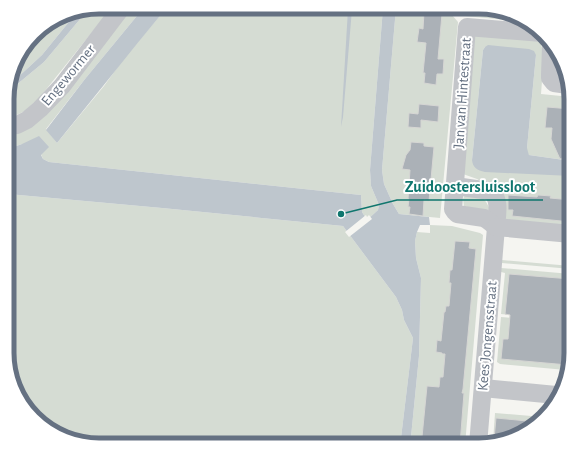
<svg xmlns="http://www.w3.org/2000/svg" width="578" height="452" font-family="'Alegreya Sans',sans-serif">
<style>
.green{fill:#d5dcd3}
.water{fill:#bec6cd}
.pier{fill:#f5f5f1}
.lines{fill:none;stroke-linecap:round;stroke-linejoin:round}
.stream{stroke:#bec6cd;stroke-width:4}
.building{fill:#abb1b7;stroke:#d6d6d4}
.minor{stroke:#c3c5c9;stroke-width:18}
.labels{text-anchor:middle;stroke-width:4;stroke-linejoin:round;paint-order:stroke}
.street-label{font-size:15px;fill:#657182;stroke:#fff}
.rim{fill:none;stroke:#657182;stroke-width:5}
.leader{fill:none;stroke:#0f766e;stroke-width:1.5}
.callout-dot{fill:#0f766e;stroke:#fff;stroke-width:1.5}
.callout-label{font-size:16px;text-anchor:middle;font-weight:bold;fill:#0f766e;stroke:#fff;stroke-width:4;stroke-linejoin:round;paint-order:stroke}
</style>
<rect width="100%" height="100%" fill="#f5f5f1"/>
<g class="green">
<path d="M485,7L519,21L465,16L458,7Z"/>
<path d="M383,8L370,170L371,186L379,205L378,210L367,220L362,212L361,195L49,162L43,159L41,154L22,144L8,149V133L127,11H141L85,79L46,129L57,143L104,86L125,57L164,11Z"/>
<path d="M396,8H446L458,22L440,218L399,214L393,204L384,184L382,170Z"/>
<path d="M109,11L40,97L25,111L8,119V88L15,86L44,62L86,12Z"/>
<path d="M69,12H77L42,55L16,79L10,82L19,53L38,30Z"/>
<path d="M474,34L535,39L541,44L544,55L541,94L571,97V161L529,155L527,152V148L536,55L485,47L483,50L472,160L561,175L571,176V228L505,222L489,186L477,179L463,174Z"/>
<path d="M466,193C481,196 483,195 490,209L487,213L464,206L463,199Z"/>
<path d="M8,194L162,208L343,226L396,297L402,310L404,320L413,338L401,438L397,445H93L38,422L16,394L7,359Z"/>
<path d="M430,225L452,226L480,233L483,235L465,445H409L411,437L419,356L421,278L416,258L415,241L417,232L430,233Z"/>
<path d="M502,260L571,266V269L502,263Z"/>
<path d="M501,268L571,274V321L501,314L505,273L501,272Z"/>
<path d="M501,317L571,323V359L566,370L500,364L497,362Z"/>
<path d="M495,413L543,417L515,438L493,442Z"/>
</g>
<g class="water">
<path d="M383,8H396L382,170L384,184L393,204L399,214L429,217L430,225H420L417,232L415,241L416,258L421,278L419,356L411,437L409,445H397L401,438L413,338L404,320L402,310L396,297L343,226L162,208L8,194V149L22,144L39,136L49,147L41,155L43,159L49,162L361,195L362,212L367,220L378,210L379,205L371,186L370,170Z"/>
<path d="M348,9H352L343,117L341,127Z"/>
<path d="M141,11H164C128,54 93,99 57,143L46,130L85,79Z"/>
<path d="M77,12H86L44,62L15,86L8,88L10,82L16,79L42,55Z"/>
<path d="M488,45L529,49L534,51L536,55L527,148L528,152L529,155L571,161V176L485,172C477,170 473,168 472,160L483,50L485,47Z"/>
</g>
<path class="pier" d="M366,215L367,217L369,215L372,219L349,237L345,232Z"/>
<g class="lines">
<path class="stream" d="M49,30L53,21"/>
</g>
<g class="building">
<path d="M424,12L442,14L438,59H444L443,74H437L436,85L424,83L425,73H423L426,43L417,42L419,28L423,29Z"/>
<path d="M419,104L439,106L438,122L421,120V128L408,127L409,113L418,114Z"/>
<path d="M547,107L571,109V144L569,155L560,159L551,139L552,128H545Z"/>
<path d="M411,142L424,143V146L434,147L429,201L424,200L423,216L409,214L410,207H408L409,199H408L410,170L402,169L406,155L410,150Z"/>
<path d="M508,195L537,197L538,195L551,196L550,198L571,200V222L512,216L513,210H508Z"/>
<path d="M455,241L470,242L469,248L476,249L463,389L462,393H464L460,445H442L433,444L434,438L422,437L427,386L439,387L440,377H443L445,354H442V353L436,352L437,340L441,341L444,312H445L446,306H449L451,283H449L450,270H452Z"/>
<path d="M509,274L571,279V320H565L564,344L571,345V359L568,365L501,359L503,339H508L510,315L505,314Z"/>
<path d="M496,418L517,420L536,422L515,438L506,440L494,439Z"/>
</g>
<g class="lines">
<g class="minor">
<path d="M551,46L550,75V78L554,83L568,85"/>
<path d="M8,126L17,125L27,120L40,109L62,86L119,11"/>
<path d="M455,186L490,191C501,198 497,215 496,227L478,445"/>
<path d="M496,227L487,220L484,218L457,214L455,212L453,209L467,27L542,33"/>
<path d="M496,227L571,234"/>
<path d="M483,388L556,395"/>
</g>
</g>
<g class="labels">
<g class="street-label">
<text transform="translate(68 75) rotate(-50)" y="5">Engewormer</text>
<text transform="translate(462 93) rotate(-86)" y="5">Jan van Hintestraat</text>
<text transform="translate(487 336) rotate(-85)" y="5">Kees Jongensstraat</text>
</g>
</g>
<path d="M0 0H578V452H0ZM99 14H479A85 85 0 0 1 564 99V353A85 85 0 0 1 479 438H99A85 85 0 0 1 14 353V99A85 85 0 0 1 99 14Z" fill="#fff" fill-rule="evenodd"/>
<path class="rim" d="M99 14H479A85 85 0 0 1 564 99V353A85 85 0 0 1 479 438H99A85 85 0 0 1 14 353V99A85 85 0 0 1 99 14Z"/>
<path class="leader" d="M341 214L397 200H543"/>
<circle class="callout-dot" cx="341" cy="214" r="4"/>
<g class="callout-label">
<text x="470" y="192">Zuidoostersluissloot</text>
</g>
</svg>
